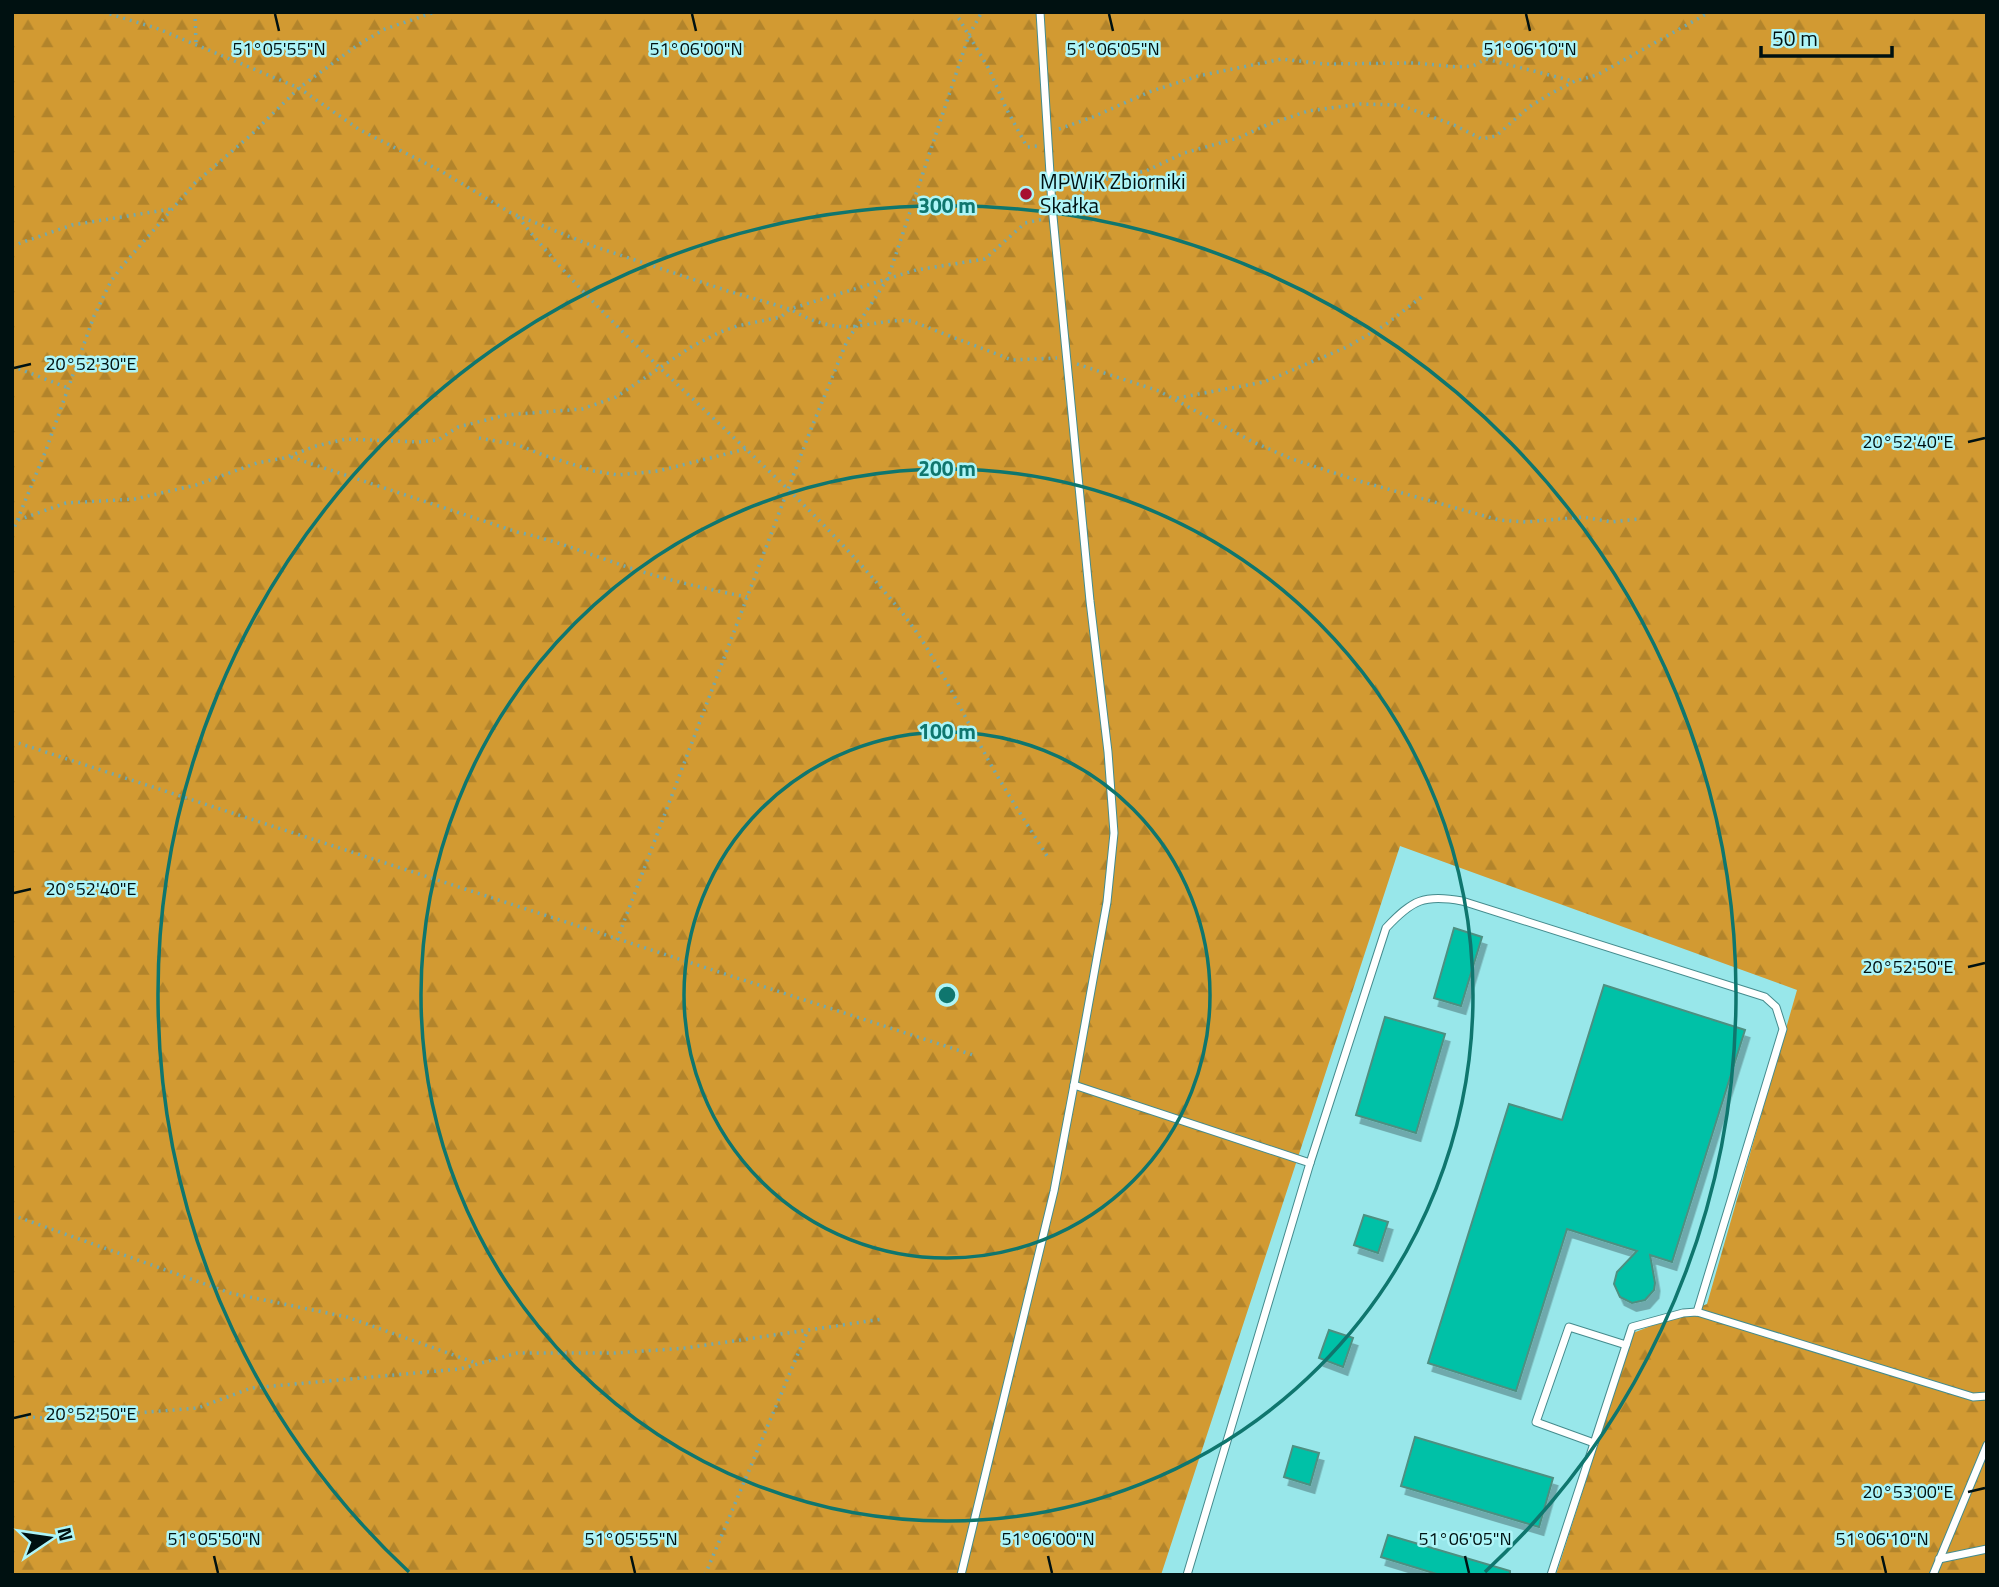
<svg xmlns="http://www.w3.org/2000/svg" width="1999" height="1587" font-family="'Titillium Web',sans-serif">
<style>
.built{fill:#98e7ea}
.forest{fill:url(#forest-firs)}
.building{fill:#03c1a7;stroke:#4e8f81;stroke-width:2;filter:url(#shadow)}
.lines{fill:none;stroke-linecap:round;stroke-linejoin:round}
.service-casing{stroke:#458b8d;stroke-width:9}
.path{stroke:#74a9ab;stroke-width:3.5;stroke-dasharray:2 5;stroke-linecap:butt}
.service{stroke:#fff;stroke-width:7}
.ticks{fill:none;stroke:#011;stroke-width:2.5}
.ring{fill:none;stroke:#0f766e;stroke-width:3.5}
.poi-dot{fill:#a70f30;stroke:#aef5f8;stroke-width:2.5}
.labels{text-anchor:middle;stroke-width:5;stroke-linejoin:round;paint-order:stroke}
.poi-label{font-size:21px;fill:#011;stroke:#aef5f8;text-anchor:start}
.ticks-label{font-size:18px;text-anchor:middle;fill:#011;stroke:#aef5f8;stroke-width:5;stroke-linejoin:round;paint-order:stroke}
.centre{fill:#0f766e;stroke:#aef5f8;stroke-width:3.5}
.ring-label{font-size:21px;text-anchor:middle;font-weight:bold;fill:#0f766e;stroke:#aef5f8;stroke-width:5;stroke-linejoin:round;paint-order:stroke}
</style>
<defs>
<pattern id="forest-firs" width="22" height="20" patternUnits="userSpaceOnUse" patternTransform="scale(1.75)"><rect width="22" height="20" fill="#d29a32"/><path d="M5 1l3.5 6h-7zM16 11l3.5 6h-7z" fill="#b2842b"/></pattern>
<filter id="shadow"><feDropShadow dx="4.5" dy="8" stdDeviation="0" flood-color="#0004"/></filter>
</defs>
<rect width="100%" height="100%" fill="#aef5f8"/>
<path class="built" d="M1146,533L1987,562V1575H840Z"/>
<path class="forest" d="M12,12H1987V1575H1556L1633,1333L1707,1304L1797,990L1400,846L1161,1575H12Z"/>
<g class="building">
<path d="M1454,928L1482,937L1461,1006L1434,998Z"/>
<path d="M1604,985L1745,1030L1672,1262L1650,1255L1655,1283L1654,1290L1645,1300L1632,1303L1620,1297L1614,1284L1617,1272L1637,1251L1567,1229L1516,1391L1428,1363L1509,1104L1562,1120Z"/>
<path d="M1385,1017L1445,1034L1416,1133L1356,1115Z"/>
<path d="M1364,1215L1388,1222L1378,1253L1354,1245Z"/>
<path d="M1329,1330L1353,1338L1343,1367L1319,1358Z"/>
<path d="M1415,1437L1553,1478L1539,1527L1401,1486Z"/>
<path d="M1293,1446L1319,1453L1310,1485L1284,1477Z"/>
<path d="M1388,1535L1510,1571V1575H1440L1381,1557Z"/>
</g>
<g class="lines">
<g class="service-casing">
<g id="service">
<path d="M1040,12L1052,206L1090,601L1108,752L1114,833L1107,902L1074,1085L1310,1163"/>
<path d="M1594,1443L1536,1422L1569,1327L1626,1345"/>
<path d="M1939,1559L1987,1549"/>
<path d="M961,1575L1054,1191L1074,1085"/>
<path d="M1187,1575L1310,1163L1386,928C1412,900 1424,894 1462,901L1765,997L1776,1007L1783,1029L1697,1312"/>
<path d="M1551,1575L1632,1327L1683,1313L1697,1312L1973,1397L1987,1396"/>
<path d="M1933,1575L1987,1445"/>
</g>
</g>
<g class="path">
<path d="M103,12L156,28L299,88L360,130L439,170L511,213L593,246L728,291L790,309L916,270L985,259L1025,223L1044,219"/>
<path d="M195,12L196,45"/>
<path d="M955,12L989,69L1006,108L1027,147L1037,146"/>
<path d="M1059,129L1093,117L1149,92L1198,76L1282,59L1325,64L1415,63L1458,67L1473,66L1486,59L1573,81"/>
<path d="M1064,203L1071,201L1098,181L1146,171L1184,153L1238,138L1267,125L1308,111L1360,104L1400,105L1454,125L1482,139L1496,136L1529,107L1550,94L1575,81L1597,75L1710,12"/>
<path d="M518,217C630,357 779,464 894,603C932,647 956,701 984,752C1003,788 1026,822 1047,856"/>
<path d="M12,246L72,225L171,209"/>
<path d="M1077,364L1159,391L1253,442L1292,459L1359,481L1499,520L1526,522L1583,517L1612,522L1639,519"/>
<path d="M12,366L68,388"/>
<path d="M1177,398L1264,382L1347,347L1385,325L1424,295"/>
<path d="M479,438L518,445L543,455L594,471L618,475L658,471L746,449"/>
<path d="M291,457L517,532C550,539 578,550 610,561C654,577 701,588 747,597"/>
<path d="M18,520L66,503L135,499L196,485L257,463L284,458L316,446L346,439L419,442L438,440L458,427L506,415L582,409L616,397L691,347L718,333L737,326L781,317L790,309C810,321 833,329 857,326C876,324 892,319 911,321L1012,360L1057,358"/>
<path d="M12,533L46,450L94,316L111,281L124,264L195,183L252,134L299,88L359,44L385,29L435,12"/>
<path d="M12,741L976,1056"/>
<path d="M617,940L809,434L847,341L888,278L969,35L982,12"/>
<path d="M12,1215L230,1293L347,1317L476,1363"/>
<path d="M12,1416L62,1419L198,1408L251,1388L460,1369L517,1353H615L686,1348L883,1319"/>
<path d="M705,1575L808,1330"/>
</g>
<use href="#service" class="service"/>
</g>
<path class="ticks" d="M275,14L279,31M692,14L696,31M1109,14L1113,31M1526,14L1530,31M14,368L31,364M1968,442L1985,438M14,893L31,889M1968,967L1985,963M14,1418L31,1414M1968,1492L1985,1488M214,1556L218,1573M631,1556L635,1573M1048,1556L1052,1573M1465,1556L1469,1573M1882,1556L1886,1573"/>
<g class="ring">
<circle cx="947" cy="995" r="263"/>
<circle cx="947" cy="995" r="526"/>
<path d="M409 1572A789 789 0 1 1 1485 1572"/>
</g>
<circle class="poi-dot" cx="1026" cy="194" r="7"/>
<g class="labels">
<g class="poi-label">
<text x="1040" y="189">MPWiK Zbiorniki<tspan x="1040" dy="24">Skałka</tspan></text>
</g>
</g>
<g class="ticks-label">
<text x="279" y="55">51°05'55"N</text>
<text x="696" y="55">51°06'00"N</text>
<text x="1113" y="55">51°06'05"N</text>
<text x="1530" y="55">51°06'10"N</text>
<text x="91" y="370">20°52'30"E</text>
<text x="1908" y="448">20°52'40"E</text>
<text x="91" y="895">20°52'40"E</text>
<text x="1908" y="973">20°52'50"E</text>
<text x="91" y="1420">20°52'50"E</text>
<text x="1908" y="1498">20°53'00"E</text>
<text x="214" y="1545">51°05'50"N</text>
<text x="631" y="1545">51°05'55"N</text>
<text x="1048" y="1545">51°06'00"N</text>
<text x="1465" y="1545">51°06'05"N</text>
<text x="1882" y="1545">51°06'10"N</text>
</g>
<circle cx="947" cy="995" r="10" class="centre"/>
<g class="ring-label">
<text x="947" y="213">300 m</text>
<text x="947" y="476">200 m</text>
<text x="947" y="739">100 m</text>
</g>
<rect width="1999" height="1587" fill="none" stroke="#001111" stroke-width="28"/>
<g transform="translate(49 1538) rotate(77)" stroke="#aef5f8" stroke-width="5" paint-order="stroke">
<path d="M0-5L12 26L0 18L-12 26Z" fill="#001111"/>
<text y="-10" font-size="19" font-weight="bold" text-anchor="middle" fill="#001111">N</text>
</g>
<path d="M1761 46v10h131v-10" fill="none" stroke="#001111" stroke-width="3.5"/>
<text x="1772" y="46" font-size="21" fill="#001111" stroke="#aef5f8" stroke-width="5" paint-order="stroke">50 m</text>
</svg>
